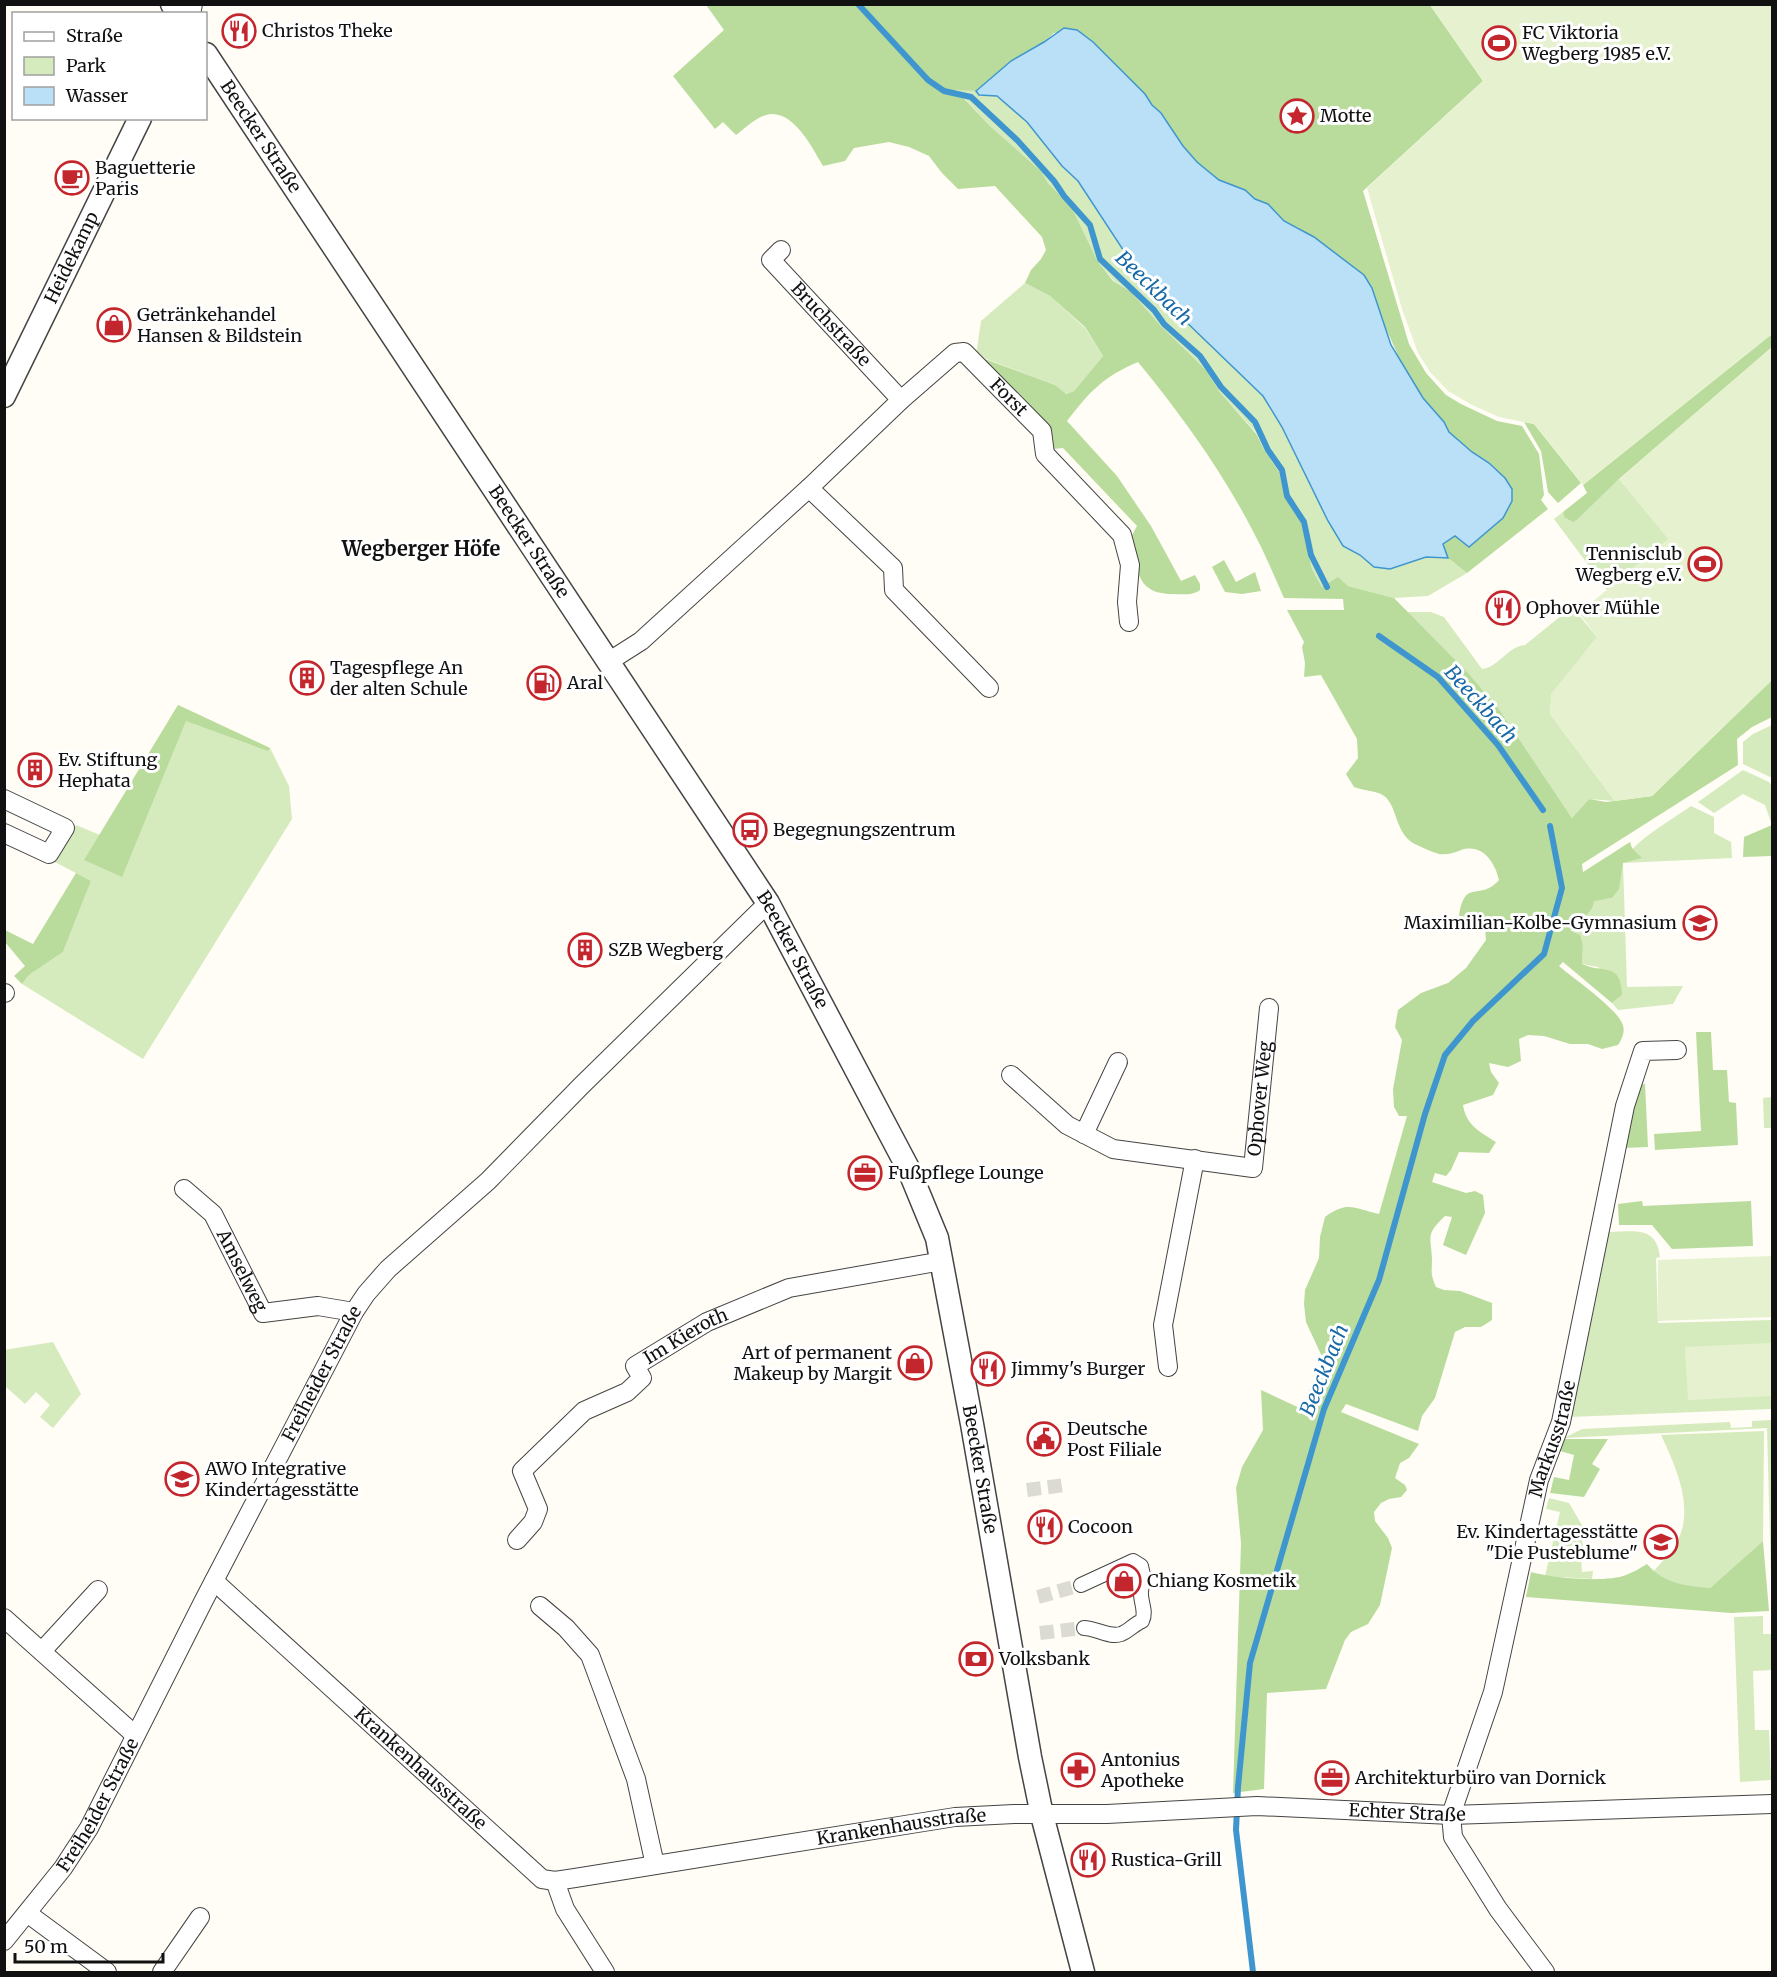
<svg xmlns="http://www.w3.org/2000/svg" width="1777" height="1977" font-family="Merriweather,serif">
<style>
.green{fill:#d5ebbd}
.forest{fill:#b9dc9c}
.pitch{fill:#e6f2cf}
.water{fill:#b9e0f7;stroke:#3f96cf;stroke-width:1.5}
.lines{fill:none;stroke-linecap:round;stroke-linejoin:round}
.stream{stroke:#3f96cf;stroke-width:6}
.pedestrian-tunnel{stroke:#dbdad3;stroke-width:14;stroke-dasharray:14 7;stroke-linecap:butt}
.pedestrian-casing{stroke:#444;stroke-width:16}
.minor-casing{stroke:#444;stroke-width:20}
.tertiary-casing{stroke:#444;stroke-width:25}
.pedestrian{stroke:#fff;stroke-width:14}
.minor{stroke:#fff;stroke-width:18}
.tertiary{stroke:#fff;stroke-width:22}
.labels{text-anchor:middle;stroke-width:6;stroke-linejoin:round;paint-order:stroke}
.poi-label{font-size:18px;fill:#111;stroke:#fff;text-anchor:start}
.street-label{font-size:18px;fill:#111;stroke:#fff}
.water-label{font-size:20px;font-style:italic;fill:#1768a6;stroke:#fff}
.neighbourhood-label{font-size:20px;font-weight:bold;fill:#111;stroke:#fff}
</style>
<rect width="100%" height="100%" fill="#fffdf5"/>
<g class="green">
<path d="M956,89L976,91L979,95L997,96L1027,122L1062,166L1078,181L1135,268L1179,315L1263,396L1282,427L1328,521L1343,546L1360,555L1374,567L1390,569L1426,557L1448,558L1467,573L1428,596L1394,598L1348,586L1322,587L1312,569L1301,521L1286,499L1279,472L1263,448L1257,434L1219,391L1206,370L1160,325L1130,291L1114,281L1097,260L1072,208L1048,183L1041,171L989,125Z"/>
<path d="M1025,283L1050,296L1085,328L1103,356L1074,391L1065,394L1055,385L976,355L981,321Z"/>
<path d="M1619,479L1669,539L1607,590L1554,519L1563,512L1564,517L1578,519Z"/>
<path d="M1572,607L1597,637L1552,694L1550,714L1615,801L1589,799L1572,818L1499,709L1467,673L1384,612H1431L1444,617L1482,669C1499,667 1508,646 1525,645Z"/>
<path d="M178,705L270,748L289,786L292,819L143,1059L22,984L29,975L63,952L91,881L55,862L76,825L100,835Z"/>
<path d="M1772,725V778L1743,764V742L1753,734Z"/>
<path d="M1743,770L1769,782L1772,787V825L1765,805L1743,794L1714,813L1698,802Z"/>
<path d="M1691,806L1714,817V833L1731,842L1732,858L1623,863L1627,987L1683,986L1673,1004L1618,1010L1612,1003L1622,995L1598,967L1582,964L1583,946L1571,932L1574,921L1593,900L1612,898C1622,886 1618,877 1623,863C1632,841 1672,820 1691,806Z"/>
<path d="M1772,1097V1128H1764L1763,1098Z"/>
<path d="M1609,1232C1634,1232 1656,1225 1660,1257L1656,1258L1658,1323L1772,1320V1409L1569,1417Z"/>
<path d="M53,1342L81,1394L53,1428L40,1417L50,1405L36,1392L25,1404L5,1386L4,1350Z"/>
<path d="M1772,1420V1613L1767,1428L1564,1438L1582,1429L1730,1422L1731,1428L1752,1427V1421Z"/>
<path d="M1764,1431L1763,1541L1710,1588C1690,1586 1669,1586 1654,1571C1661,1562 1672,1553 1677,1542C1695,1508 1676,1467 1661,1435Z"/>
<path d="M1549,1498L1569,1503L1583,1527L1581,1533L1585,1558H1581L1582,1572L1593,1571L1592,1579L1545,1576L1560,1512L1546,1509Z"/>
<path d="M1763,1616V1634H1772V1670L1753,1671L1755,1730H1769L1771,1780L1740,1782L1734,1617Z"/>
</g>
<g class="forest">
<path d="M706,5H1430L1483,81L1363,191L1409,344L1426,373L1446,395L1461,404L1497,421L1522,426L1539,454L1544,495L1541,500L1548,509L1467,573L1448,558L1443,544L1455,536L1489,463L1472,452L1449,432L1444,422L1423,398L1401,362L1383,322L1299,228L1284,221L1268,204L1255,199L1245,190L1219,180L1197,162L1183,146L1161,113L1152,105L1145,94L1077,30L1054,33L1044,42L1011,61L976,91L956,90L989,125L1041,171L1048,183L1072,208L1097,260L1113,281L1130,291L1160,325L1206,370L1219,391L1257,435L1263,448L1279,472L1286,499L1301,521L1312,569L1322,587L1338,577L1348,586L1394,598L1467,672L1499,709L1572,818L1589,799L1606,802L1652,796L1772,680V717L1752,727L1737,739L1738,765L1582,864L1583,872L1630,842L1632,848L1642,858L1623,863L1619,889L1612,898L1594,901C1592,913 1585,917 1574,921L1571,931L1580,935L1583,946L1582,964C1603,974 1621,961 1622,995L1612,1003L1563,962L1559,966C1574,979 1615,1007 1622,1023C1626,1031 1622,1039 1618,1045L1602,1049L1588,1044H1570L1544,1036L1528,1035L1519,1039L1521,1061L1508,1067L1489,1063L1491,1072L1499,1083L1493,1095L1463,1105C1466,1125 1480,1132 1496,1142L1489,1153L1459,1152L1451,1170L1446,1176L1435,1173L1432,1182L1466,1193L1475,1191L1483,1195L1485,1213L1466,1255L1443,1245L1452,1217L1445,1216C1425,1235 1431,1236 1432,1259C1432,1273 1430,1273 1436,1287L1444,1290L1460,1291L1492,1303V1320L1481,1327H1465L1455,1332L1435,1398L1422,1416L1418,1431L1346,1404L1341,1412L1419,1444L1409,1458L1400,1463L1395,1478L1405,1485L1407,1490L1401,1497L1389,1499L1381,1503L1374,1512L1375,1521L1388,1538L1392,1548L1380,1605L1368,1624L1351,1632L1345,1640L1326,1689L1267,1693L1264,1789L1233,1793L1241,1543L1236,1488L1242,1467L1263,1430L1261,1390L1304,1410L1308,1393L1324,1361L1306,1322L1304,1304L1305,1290L1319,1258L1320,1237L1325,1217C1348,1200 1355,1209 1379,1214L1407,1116H1399L1394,1107L1393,1089L1402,1040L1395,1027L1398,1010L1421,993L1448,983L1466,968L1486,940L1485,929L1466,921L1459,916C1465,877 1480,902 1499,880C1495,863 1483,843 1461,850C1454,853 1448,855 1439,854C1432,852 1424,848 1417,845C1393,835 1399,803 1381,794C1374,791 1362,790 1354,787L1346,774L1358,758L1357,739L1321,675L1304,677L1305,663L1302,647L1304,642L1287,610H1344L1343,599L1284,598C1275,578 1267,558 1257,539C1225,475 1183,417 1138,362C1103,377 1090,391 1067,421L1117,476L1151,526L1181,581L1195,575L1200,584V590C1192,596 1182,594 1173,594C1134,594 1139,568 1130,539L1137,526L1063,448L1053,449L982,358L1055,385L1066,394L1074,391L1103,356L1085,327L1050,296L1025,283L1031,270L1041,259L1046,250L1042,237L995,186L958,189L942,173L929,156L909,147L889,142L854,148L845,161L823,166C813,149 796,114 772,114C759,114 746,128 736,135L723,122L715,129L673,76L724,30Z"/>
<path d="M1772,334V347L1619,479L1578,519L1573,522L1564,517L1563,512L1587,493L1583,485Z"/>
<path d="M1524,422L1534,424L1581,483L1558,503L1548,492L1541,451Z"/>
<path d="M1224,560L1236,582L1255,572L1261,591L1242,594L1225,592L1212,567Z"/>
<path d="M178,705L270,748L268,751L186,721L122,877L84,860Z"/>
<path d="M1772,825V856L1743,857L1744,837Z"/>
<path d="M76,873L91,881L63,952L29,975L22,984L14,976L25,966L5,942V930L33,944Z"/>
<path d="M1696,1032H1711L1713,1070H1727L1729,1102L1736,1103L1738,1145L1655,1150L1654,1134L1701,1131Z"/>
<path d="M1645,1084L1648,1147L1624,1148L1635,1085Z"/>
<path d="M1642,1201L1643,1206L1751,1201L1753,1246L1672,1249L1652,1225H1619L1618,1204Z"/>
<path d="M1563,1439H1608L1592,1464L1600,1469L1584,1497L1550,1493L1554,1477L1569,1480L1574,1455L1560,1451Z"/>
<path d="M1763,1541L1769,1611L1731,1613L1526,1597L1531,1572C1553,1578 1606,1583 1626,1575C1634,1572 1640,1568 1647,1564C1666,1585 1684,1585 1710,1588Z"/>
</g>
<g class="pitch">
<path d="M1430,5H1772V334L1583,485L1534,424L1499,417L1472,405L1448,391L1430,372L1418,353L1402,309L1367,188L1483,81Z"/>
<path d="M1772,347V680L1652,796L1615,801L1550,714L1551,694L1597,637L1579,613L1668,539L1619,479Z"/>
<path d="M1772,1256V1317L1658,1321V1260Z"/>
<path d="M1772,1343V1396L1688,1400L1685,1347Z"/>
</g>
<path class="water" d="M1064,28L1077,30L1093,42L1145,94L1152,105L1161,113L1183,146L1197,162L1219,180L1245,190L1255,199L1268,204L1284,221L1314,237L1364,275L1372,288L1391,345L1423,398L1444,422L1449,432L1472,452L1489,463L1505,478L1512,489V501L1503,518L1469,547L1455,536L1443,544L1448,558L1426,557L1390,569L1374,567L1360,555L1343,546L1328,521L1282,427L1263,396L1179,315L1135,268L1078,181L1062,166L1027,122L997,96L979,95L976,91L1011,61L1044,42Z"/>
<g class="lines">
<g class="stream">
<path d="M858,4L928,80L944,91L971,97L1017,140L1054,181L1064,196L1090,225L1100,259L1154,310L1164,324L1200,356L1221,387L1255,422L1268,450L1282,470L1287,496L1304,522L1311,555L1327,587"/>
<path d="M1379,636L1438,677L1498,745L1543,810"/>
<path d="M1253,1972L1236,1830L1238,1787L1250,1663L1324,1409L1379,1280L1425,1114L1445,1055L1473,1021L1544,954L1562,888L1550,826"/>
</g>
<g class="pedestrian-tunnel">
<path d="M1027,1490L1065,1485"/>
<path d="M1038,1597L1081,1585"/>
<path d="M1040,1633L1084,1628"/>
</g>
<g class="pedestrian-casing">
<path id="pedestrian" d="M1081,1585L1133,1561L1141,1566C1144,1576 1143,1581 1141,1591C1140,1602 1147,1611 1142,1621C1134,1624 1129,1631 1121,1634C1109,1638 1096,1628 1084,1628"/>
</g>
<g class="minor-casing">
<g id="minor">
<path d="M191,14L193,4"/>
<path id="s1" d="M781,250L771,260L901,400"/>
<path d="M809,488L893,568L894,590L989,688"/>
<path id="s2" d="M608,662L641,641L809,488L901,400L955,353L964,352L1042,431L1045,454L1122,535L1130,565L1127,602L1129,622"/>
<path d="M4,799L65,828L49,854L4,833"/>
<path d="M4,993H5"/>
<path id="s3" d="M1011,1075L1067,1125L1113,1149L1253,1168L1269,1008"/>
<path d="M1084,1134L1118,1062"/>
<path id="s4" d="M184,1189L213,1214L263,1313L318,1306L354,1312"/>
<path d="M1168,1367L1163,1325L1195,1159"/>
<path id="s5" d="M517,1540L533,1522L538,1509L522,1471L584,1411L627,1392L642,1378L635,1366L707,1322L789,1288L942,1261"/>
<path id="s6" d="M214,1581L542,1879L555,1881L575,1878L955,1817L1014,1814H1107L1257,1806L1451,1815L1772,1804"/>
<path d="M540,1606L566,1628L590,1655L636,1779L655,1865"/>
<path d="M4,1618L135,1735"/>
<path d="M42,1651L98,1590"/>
<path d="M555,1881L565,1909L605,1972"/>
<path d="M27,1913L107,1972"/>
<path id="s7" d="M4,1941L63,1868L89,1828L203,1602L354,1312L366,1294L388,1269L488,1181L582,1085L768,903"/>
<path d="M162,1972L200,1917"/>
<path id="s8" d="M1545,1972L1498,1909L1453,1837L1451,1815L1493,1692L1539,1480L1561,1422L1625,1106L1643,1051L1677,1050"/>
</g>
</g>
<g class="tertiary-casing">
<g id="tertiary">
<path d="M172,4L178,14"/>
<path id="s9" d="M206,54L768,903L909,1170L937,1238L972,1424L1030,1757L1042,1815L1083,1972"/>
<path id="s10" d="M4,396L140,118"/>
</g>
</g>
<use href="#pedestrian" class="pedestrian"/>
<use href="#minor" class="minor"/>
<use href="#tertiary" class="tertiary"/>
</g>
<defs>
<g id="restaurant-ring" transform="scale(1.725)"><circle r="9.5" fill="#fff" stroke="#c4262e" stroke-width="1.5"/><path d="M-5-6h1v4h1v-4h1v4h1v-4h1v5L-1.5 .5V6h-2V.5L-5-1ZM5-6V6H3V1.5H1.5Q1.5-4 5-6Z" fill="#c4262e"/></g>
<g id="stadium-ring" transform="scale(1.725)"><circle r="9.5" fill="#fff" stroke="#c4262e" stroke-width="1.5"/><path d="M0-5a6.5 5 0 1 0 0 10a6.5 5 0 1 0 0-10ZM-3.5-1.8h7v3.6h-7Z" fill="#c4262e"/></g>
<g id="sight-ring" transform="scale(1.725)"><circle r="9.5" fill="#fff" stroke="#c4262e" stroke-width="1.5"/><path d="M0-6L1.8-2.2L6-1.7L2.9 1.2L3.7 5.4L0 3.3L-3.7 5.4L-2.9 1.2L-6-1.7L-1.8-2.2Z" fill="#c4262e"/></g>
<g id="cafe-ring" transform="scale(1.725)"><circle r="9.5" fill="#fff" stroke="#c4262e" stroke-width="1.5"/><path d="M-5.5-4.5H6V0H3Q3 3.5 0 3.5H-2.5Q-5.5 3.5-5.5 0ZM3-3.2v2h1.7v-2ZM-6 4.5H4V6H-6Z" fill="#c4262e"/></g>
<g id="shop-ring" transform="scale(1.725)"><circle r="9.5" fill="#fff" stroke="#c4262e" stroke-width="1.5"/><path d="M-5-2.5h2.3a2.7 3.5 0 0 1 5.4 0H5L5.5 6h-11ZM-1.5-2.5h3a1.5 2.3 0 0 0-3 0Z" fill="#c4262e"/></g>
<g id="building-ring" transform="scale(1.725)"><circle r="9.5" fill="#fff" stroke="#c4262e" stroke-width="1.5"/><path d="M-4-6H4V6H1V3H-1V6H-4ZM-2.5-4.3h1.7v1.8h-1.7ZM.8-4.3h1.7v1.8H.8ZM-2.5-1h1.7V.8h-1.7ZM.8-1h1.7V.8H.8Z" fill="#c4262e"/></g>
<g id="fuel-ring" transform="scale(1.725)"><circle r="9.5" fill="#fff" stroke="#c4262e" stroke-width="1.5"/><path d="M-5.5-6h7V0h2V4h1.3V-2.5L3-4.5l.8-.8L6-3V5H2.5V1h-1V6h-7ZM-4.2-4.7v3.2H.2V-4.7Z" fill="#c4262e"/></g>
<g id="bus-ring" transform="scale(1.725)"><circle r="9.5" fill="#fff" stroke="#c4262e" stroke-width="1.5"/><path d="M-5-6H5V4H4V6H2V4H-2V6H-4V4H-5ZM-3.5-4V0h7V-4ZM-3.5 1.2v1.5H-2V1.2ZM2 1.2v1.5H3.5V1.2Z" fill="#c4262e"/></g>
<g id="school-ring" transform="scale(1.725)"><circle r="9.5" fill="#fff" stroke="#c4262e" stroke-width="1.5"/><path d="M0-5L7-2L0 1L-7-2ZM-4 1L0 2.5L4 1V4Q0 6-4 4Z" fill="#c4262e"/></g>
<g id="office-ring" transform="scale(1.725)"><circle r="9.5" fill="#fff" stroke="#c4262e" stroke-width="1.5"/><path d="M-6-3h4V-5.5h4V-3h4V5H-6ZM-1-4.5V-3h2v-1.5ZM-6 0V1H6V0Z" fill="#c4262e"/></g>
<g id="civic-ring" transform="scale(1.725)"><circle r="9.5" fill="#fff" stroke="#c4262e" stroke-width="1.5"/><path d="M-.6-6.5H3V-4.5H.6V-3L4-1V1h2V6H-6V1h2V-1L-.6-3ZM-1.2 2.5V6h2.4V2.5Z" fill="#c4262e"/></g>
<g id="bank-ring" transform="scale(1.725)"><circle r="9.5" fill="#fff" stroke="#c4262e" stroke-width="1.5"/><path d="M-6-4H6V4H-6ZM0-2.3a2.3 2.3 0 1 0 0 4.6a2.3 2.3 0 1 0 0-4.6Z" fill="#c4262e"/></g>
<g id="pharmacy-ring" transform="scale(1.725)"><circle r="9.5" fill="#fff" stroke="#c4262e" stroke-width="1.5"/><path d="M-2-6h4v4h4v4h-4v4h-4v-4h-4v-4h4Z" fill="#c4262e"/></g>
</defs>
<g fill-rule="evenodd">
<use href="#restaurant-ring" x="239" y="31"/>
<use href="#stadium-ring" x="1499" y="43"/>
<use href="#sight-ring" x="1297" y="116"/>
<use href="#cafe-ring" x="72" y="178"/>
<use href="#shop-ring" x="114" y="325"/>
<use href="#stadium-ring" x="1705" y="564"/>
<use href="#restaurant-ring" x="1503" y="608"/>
<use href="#building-ring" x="307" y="678"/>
<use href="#fuel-ring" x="544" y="683"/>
<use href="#building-ring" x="35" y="770"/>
<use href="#bus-ring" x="750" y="830"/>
<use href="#school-ring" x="1700" y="923"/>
<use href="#building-ring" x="585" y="950"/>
<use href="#office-ring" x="865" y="1173"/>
<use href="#shop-ring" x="915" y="1363"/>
<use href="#restaurant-ring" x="988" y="1369"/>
<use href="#civic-ring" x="1044" y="1439"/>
<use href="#school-ring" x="182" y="1479"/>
<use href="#restaurant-ring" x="1045" y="1527"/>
<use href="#school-ring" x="1661" y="1542"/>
<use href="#shop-ring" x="1124" y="1581"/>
<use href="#bank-ring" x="976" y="1659"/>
<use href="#pharmacy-ring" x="1078" y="1770"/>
<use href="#office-ring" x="1332" y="1778"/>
<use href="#restaurant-ring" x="1088" y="1860"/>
</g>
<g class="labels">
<g class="poi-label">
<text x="262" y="37">Christos Theke</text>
<text x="1522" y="39">FC Viktoria<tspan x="1522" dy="21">Wegberg 1985 e.V.</tspan></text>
<text x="1320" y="122">Motte</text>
<text x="95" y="174">Baguetterie<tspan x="95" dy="21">Paris</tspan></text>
<text x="137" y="321">Getränkehandel<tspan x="137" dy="21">Hansen &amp; Bildstein</tspan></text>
<text x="1682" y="560" text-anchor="end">Tennisclub<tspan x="1682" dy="21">Wegberg e.V.</tspan></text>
<text x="1526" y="614">Ophover Mühle</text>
<text x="330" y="674">Tagespflege An<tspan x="330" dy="21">der alten Schule</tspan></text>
<text x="567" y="689">Aral</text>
<text x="58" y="766">Ev. Stiftung<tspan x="58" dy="21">Hephata</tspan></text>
<text x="773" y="836">Begegnungszentrum</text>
<text x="1677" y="929" text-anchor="end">Maximilian-Kolbe-Gymnasium</text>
<text x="608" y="956">SZB Wegberg</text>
<text x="888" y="1179">Fußpflege Lounge</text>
<text x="892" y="1359" text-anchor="end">Art of permanent<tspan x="892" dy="21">Makeup by Margit</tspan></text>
<text x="1011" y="1375">Jimmy's Burger</text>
<text x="1067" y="1435">Deutsche<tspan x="1067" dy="21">Post Filiale</tspan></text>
<text x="205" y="1475">AWO Integrative<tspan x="205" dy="21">Kindertagesstätte</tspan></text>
<text x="1068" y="1533">Cocoon</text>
<text x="1638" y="1538" text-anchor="end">Ev. Kindertagesstätte<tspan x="1638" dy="21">"Die Pusteblume"</tspan></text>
<text x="1147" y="1587">Chiang Kosmetik</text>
<text x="999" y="1665">Volksbank</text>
<text x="1101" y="1766">Antonius<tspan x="1101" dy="21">Apotheke</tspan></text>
<text x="1355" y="1784">Architekturbüro van Dornick</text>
<text x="1111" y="1866">Rustica-Grill</text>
</g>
<g class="street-label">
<text dy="6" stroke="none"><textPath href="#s9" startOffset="99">Beecker Straße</textPath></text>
<text dy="6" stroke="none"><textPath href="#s10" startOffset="154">Heidekamp</textPath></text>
<text dy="6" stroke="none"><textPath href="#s1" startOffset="102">Bruchstraße</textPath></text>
<text dy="6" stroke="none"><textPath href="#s2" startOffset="538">Forst</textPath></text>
<text dy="6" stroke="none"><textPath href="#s9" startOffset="585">Beecker Straße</textPath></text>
<text dy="6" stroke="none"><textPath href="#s9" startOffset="1071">Beecker Straße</textPath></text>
<text dy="6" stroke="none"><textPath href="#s3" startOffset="338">Ophover Weg</textPath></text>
<text dy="6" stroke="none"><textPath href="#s4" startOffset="102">Amselweg</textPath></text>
<text dy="6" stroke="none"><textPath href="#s5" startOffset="306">Im Kieroth</textPath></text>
<text dy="6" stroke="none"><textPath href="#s7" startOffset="652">Freiheider Straße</textPath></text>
<text dy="6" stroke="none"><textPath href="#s8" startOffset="576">Markusstraße</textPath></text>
<text dy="6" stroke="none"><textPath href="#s9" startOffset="1629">Beecker Straße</textPath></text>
<text dy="6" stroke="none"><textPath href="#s6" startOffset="279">Krankenhausstraße</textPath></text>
<text dy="6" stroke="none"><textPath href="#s7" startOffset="166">Freiheider Straße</textPath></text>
<text dy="6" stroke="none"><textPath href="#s6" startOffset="1314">Echter Straße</textPath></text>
<text dy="6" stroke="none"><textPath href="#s6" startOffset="807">Krankenhausstraße</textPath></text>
</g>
<g class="water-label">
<text transform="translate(1154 288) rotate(44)" y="7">Beeckbach</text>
<text transform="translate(1481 704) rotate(48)" y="7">Beeckbach</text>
<text transform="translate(1324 1370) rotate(-68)" y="7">Beeckbach</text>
</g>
<g class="neighbourhood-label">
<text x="421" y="556">Wegberger Höfe</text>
</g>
</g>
<rect width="1777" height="1977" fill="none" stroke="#111111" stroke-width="12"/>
<rect x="12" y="12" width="195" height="108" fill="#ffffff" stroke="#a0a0a0" stroke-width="1.5"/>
<rect x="24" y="32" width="30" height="9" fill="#ffffff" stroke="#a0a0a0" stroke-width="1.5"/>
<text x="66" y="42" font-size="18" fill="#111111">Straße</text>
<rect x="24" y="57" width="30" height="18" fill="#d5ebbd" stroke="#a0a0a0" stroke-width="1.5"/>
<text x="66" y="72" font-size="18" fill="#111111">Park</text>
<rect x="24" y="87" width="30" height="18" fill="#b9e0f7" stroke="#a0a0a0" stroke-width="1.5"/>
<text x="66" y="102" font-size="18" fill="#111111">Wasser</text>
<path d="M15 1953v9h148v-9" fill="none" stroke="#111111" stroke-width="3"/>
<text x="24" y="1953" font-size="18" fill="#111111" stroke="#ffffff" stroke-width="4.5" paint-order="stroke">50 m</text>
</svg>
